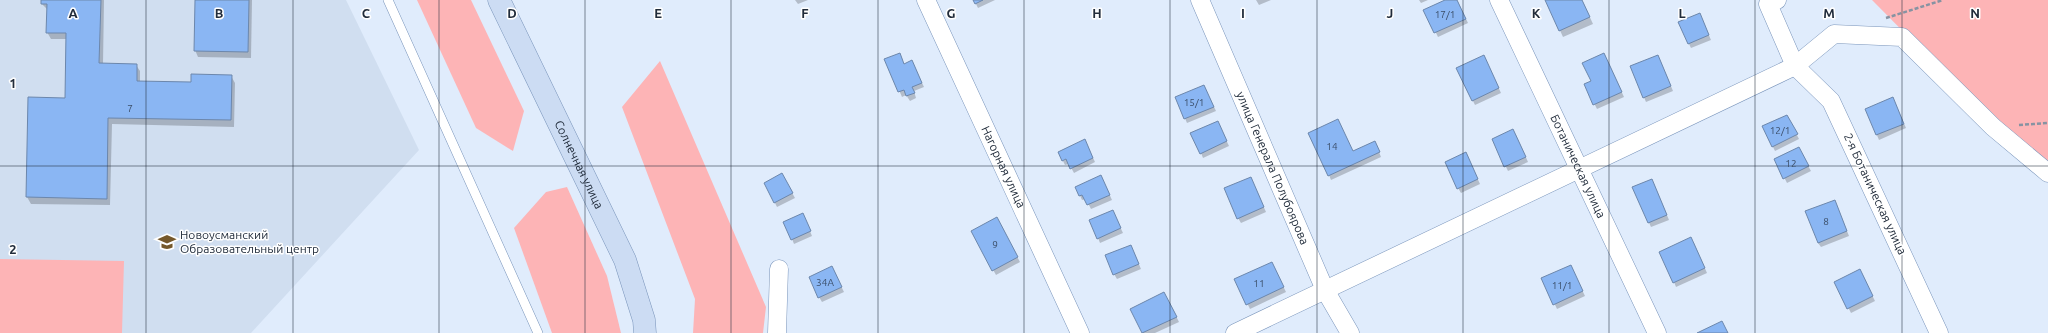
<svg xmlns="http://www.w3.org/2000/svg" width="2048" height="333" font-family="Ubuntu,sans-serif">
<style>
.built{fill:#d0def0}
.green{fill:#fdb4b6}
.shadow{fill:#0003}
.building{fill:#8ab6f3;stroke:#6c87ac}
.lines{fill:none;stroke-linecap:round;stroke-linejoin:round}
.lane-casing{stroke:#7a95bb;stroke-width:10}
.street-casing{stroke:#7a95bb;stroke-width:19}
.secondary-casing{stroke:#7a95bb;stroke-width:23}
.path{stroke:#8793a2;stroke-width:2.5;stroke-dasharray:4 2;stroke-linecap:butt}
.lane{stroke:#fff;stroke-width:9}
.street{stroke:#fff;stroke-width:18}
.secondary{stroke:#ccdcf3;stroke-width:22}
.grid{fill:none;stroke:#212c3b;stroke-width:1;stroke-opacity:0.55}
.labels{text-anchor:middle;stroke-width:3;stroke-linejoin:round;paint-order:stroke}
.number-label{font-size:10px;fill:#3b4e69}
.street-label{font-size:12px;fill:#212c3b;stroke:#fff}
.poi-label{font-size:12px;fill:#212c3b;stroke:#fff;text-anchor:start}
.grid-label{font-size:13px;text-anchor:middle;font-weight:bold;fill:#212c3b;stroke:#fff;stroke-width:3;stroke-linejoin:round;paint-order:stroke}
</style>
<rect width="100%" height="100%" fill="#e0ecfc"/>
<path class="built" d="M0,0H346L419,150L251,333H0Z"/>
<g class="green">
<path d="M417,0H471L524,111L513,151L476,128Z"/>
<path d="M1872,0H2048V178Z"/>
<path d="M660,61L766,307L763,333H693L695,299L622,107Z"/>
<path d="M567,187L607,276L621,333H552L514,228L546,192Z"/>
<path d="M0,259L124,261L122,333H0Z"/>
</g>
<g class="shadow">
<path d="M42,0H104L103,64L136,65L140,71V82L192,83L231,76L235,83L234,127L112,124L110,205L31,204L27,197L29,98L66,99L67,39H51L47,32L48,10L42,4Z"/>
<path d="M213,0H252L251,58L198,57L195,50Z"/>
<path d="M795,0H808L798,4Z"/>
<path d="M974,0H995L978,8Z"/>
<path d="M1256,0H1271L1259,5Z"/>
<path d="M1419,0H1428L1421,3Z"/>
<path d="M1447,0H1457L1468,23L1438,37L1425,10Z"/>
<path d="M1546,0H1582L1593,24L1563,37Z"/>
<path d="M1702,19L1711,40L1691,48L1689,44Z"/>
<path d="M902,58L904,65L914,66L924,87L914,91L916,98L910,101L906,95L902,97L886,60Z"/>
<path d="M1606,58L1624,97L1597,109L1585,85L1592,82Z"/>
<path d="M1660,60L1673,91L1646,102L1631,67Z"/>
<path d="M1486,61L1501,93L1475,105L1457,69Z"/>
<path d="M1204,86L1216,111L1187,123L1176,98Z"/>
<path d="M1895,103L1906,128L1879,140L1866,109Z"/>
<path d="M1787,116L1799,139L1775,151L1763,127Z"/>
<path d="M1220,127L1229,146L1203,158L1201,153Z"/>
<path d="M1516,135L1528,162L1508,171L1493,140Z"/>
<path d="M1087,145L1095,162L1074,173L1069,164L1065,165L1063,161Z"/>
<path d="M1377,147L1381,157L1331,180L1329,175Z"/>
<path d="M1798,148L1811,171L1787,183L1775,159Z"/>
<path d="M1468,158L1480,184L1461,193L1458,188Z"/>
<path d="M782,175L795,198L777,207L765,183Z"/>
<path d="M1101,176L1112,200L1091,209L1086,199L1082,200L1076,187Z"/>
<path d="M1253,183L1266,212L1241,223L1238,218Z"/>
<path d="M1654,184L1669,220L1651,227L1633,188Z"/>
<path d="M1835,201L1849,236L1821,247L1818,243Z"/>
<path d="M1115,216L1123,233L1100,243L1098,238Z"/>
<path d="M805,219L812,236L794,244L792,239Z"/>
<path d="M997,219L1020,262L996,275L972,232Z"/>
<path d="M1694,243L1707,273L1676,287L1674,282Z"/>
<path d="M1133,250L1141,269L1117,279L1114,274Z"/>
<path d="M1274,268L1286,292L1250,309L1236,280Z"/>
<path d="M1573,271L1585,296L1557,309L1543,279Z"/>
<path d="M834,272L844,292L822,302L819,297Z"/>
<path d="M1862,275L1875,301L1851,313L1836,283Z"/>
<path d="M1167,298L1179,322L1155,333H1143L1132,309Z"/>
</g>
<g class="building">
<path d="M41,0H101L99,63L137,64V81L191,82V74L232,75L231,120L108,118L107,199L26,197L28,97L65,98L66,33H46L47,4H41Z"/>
<path d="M195,0H249L248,52L194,51Z"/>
<path d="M973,0H983L975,4Z"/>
<path d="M1445,0H1457L1466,19L1434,33L1423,10Z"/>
<path d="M1545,0H1582L1590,17L1559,31Z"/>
<path d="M1700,13L1709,35L1688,44L1678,22Z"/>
<path d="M900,53L904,64L912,60L922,83L912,87L915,93L906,96L904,90L898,92L884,59Z"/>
<path d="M1604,53L1622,92L1593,105L1584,84L1591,81L1582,63Z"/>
<path d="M1484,55L1499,88L1472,101L1456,68Z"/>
<path d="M1658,55L1671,86L1643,98L1630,66Z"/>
<path d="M1204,85L1214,107L1184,119L1175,97Z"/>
<path d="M1893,97L1904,124L1876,135L1865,109Z"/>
<path d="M1787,115L1798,134L1772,147L1762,126Z"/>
<path d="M1338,119L1353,151L1375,141L1380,152L1328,176L1308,133Z"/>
<path d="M1218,121L1227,141L1200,154L1190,133Z"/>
<path d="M1513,129L1526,157L1504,167L1492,139Z"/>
<path d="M1085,139L1093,158L1070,169L1066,159L1062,161L1058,152Z"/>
<path d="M1799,147L1809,166L1783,179L1774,159Z"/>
<path d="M1466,152L1478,179L1457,189L1445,162Z"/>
<path d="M782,173L793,193L774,203L764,183Z"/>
<path d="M1101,175L1110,195L1087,205L1082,195L1079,196L1075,187Z"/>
<path d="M1251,177L1264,207L1237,219L1224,188Z"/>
<path d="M1652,179L1667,215L1648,223L1632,187Z"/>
<path d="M1835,200L1847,231L1818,243L1805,211Z"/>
<path d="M1113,210L1121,228L1097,239L1089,220Z"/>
<path d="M803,213L811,231L791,240L783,222Z"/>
<path d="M997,217L1018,257L992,271L971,231Z"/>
<path d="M1691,237L1705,268L1673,283L1659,252Z"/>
<path d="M1131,245L1139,264L1113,275L1105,255Z"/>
<path d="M1272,262L1284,287L1246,305L1234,279Z"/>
<path d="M1571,265L1583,291L1553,305L1541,278Z"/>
<path d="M832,266L842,287L818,298L809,277Z"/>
<path d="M1860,269L1873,296L1847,309L1834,282Z"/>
<path d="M1164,292L1177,317L1142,333L1130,309Z"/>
<path d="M1722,321L1728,333H1697Z"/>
</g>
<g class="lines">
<g class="lane-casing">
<path id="lane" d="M388,0L538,333"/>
</g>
<g class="street-casing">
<g id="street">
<path id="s1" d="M926,0L1080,333"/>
<path id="s2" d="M1200,0L1325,290L1350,333"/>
<path id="s3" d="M1499,0L1657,333"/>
<path d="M777,333L779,269"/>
<path d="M1235,333L1795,66L1768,4L1777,0"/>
<path d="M1939,333L1831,101L1795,66L1834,34L1902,37L1993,127L2048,173"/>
</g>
</g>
<g class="secondary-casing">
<g id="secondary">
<path id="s4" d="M499,0L625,260L644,320L645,333"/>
</g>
</g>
<g class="path">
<path d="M1886,18L1943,0"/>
<path d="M2019,125L2048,123"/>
</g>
<use href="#lane" class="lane"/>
<use href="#street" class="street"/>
<use href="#secondary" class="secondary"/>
</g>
<path class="grid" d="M146,0V333M293,0V333M439,0V333M585,0V333M731,0V333M878,0V333M1024,0V333M1170,0V333M1317,0V333M1463,0V333M1609,0V333M1755,0V333M1902,0V333M0,166H2048"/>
<defs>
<g id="school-bare" transform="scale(1.38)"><path d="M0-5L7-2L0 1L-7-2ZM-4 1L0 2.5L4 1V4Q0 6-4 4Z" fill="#75582b" stroke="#fff" stroke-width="2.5" paint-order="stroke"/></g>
</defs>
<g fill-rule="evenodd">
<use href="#school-bare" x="167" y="242"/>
</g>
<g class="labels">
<g class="number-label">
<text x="1445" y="18">17/1</text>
<text x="1194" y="106">15/1</text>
<text x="130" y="112">7</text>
<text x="1780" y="134">12/1</text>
<text x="1332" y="150">14</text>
<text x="1791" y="167">12</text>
<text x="1826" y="225">8</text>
<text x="995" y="248">9</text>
<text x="825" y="286">34А</text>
<text x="1259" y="287">11</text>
<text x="1562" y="289">11/1</text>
</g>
<g class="street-label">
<text dy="4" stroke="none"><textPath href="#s4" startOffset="183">Солнечная улица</textPath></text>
<text dy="4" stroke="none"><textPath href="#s1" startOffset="184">Нагорная улица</textPath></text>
<text dy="4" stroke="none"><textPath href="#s3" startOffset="184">Ботаническая улица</textPath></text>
<text dy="4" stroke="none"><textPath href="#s2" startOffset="183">улица Генерала Полубоярова</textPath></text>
<text transform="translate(1875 194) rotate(65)" y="4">2-я Ботаническая улица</text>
</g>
<g class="poi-label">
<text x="180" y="239">Новоусманский<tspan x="180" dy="14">Образовательный центр</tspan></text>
</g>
</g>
<g class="grid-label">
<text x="73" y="18">A</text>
<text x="219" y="18">B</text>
<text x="366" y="18">C</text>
<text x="512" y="18">D</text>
<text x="658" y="18">E</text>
<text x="805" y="18">F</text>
<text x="951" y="18">G</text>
<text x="1097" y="18">H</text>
<text x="1243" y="18">I</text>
<text x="1390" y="18">J</text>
<text x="1536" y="18">K</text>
<text x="1682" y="18">L</text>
<text x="1829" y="18">M</text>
<text x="1975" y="18">N</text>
<text x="13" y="88">1</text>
<text x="13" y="254">2</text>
</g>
</svg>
